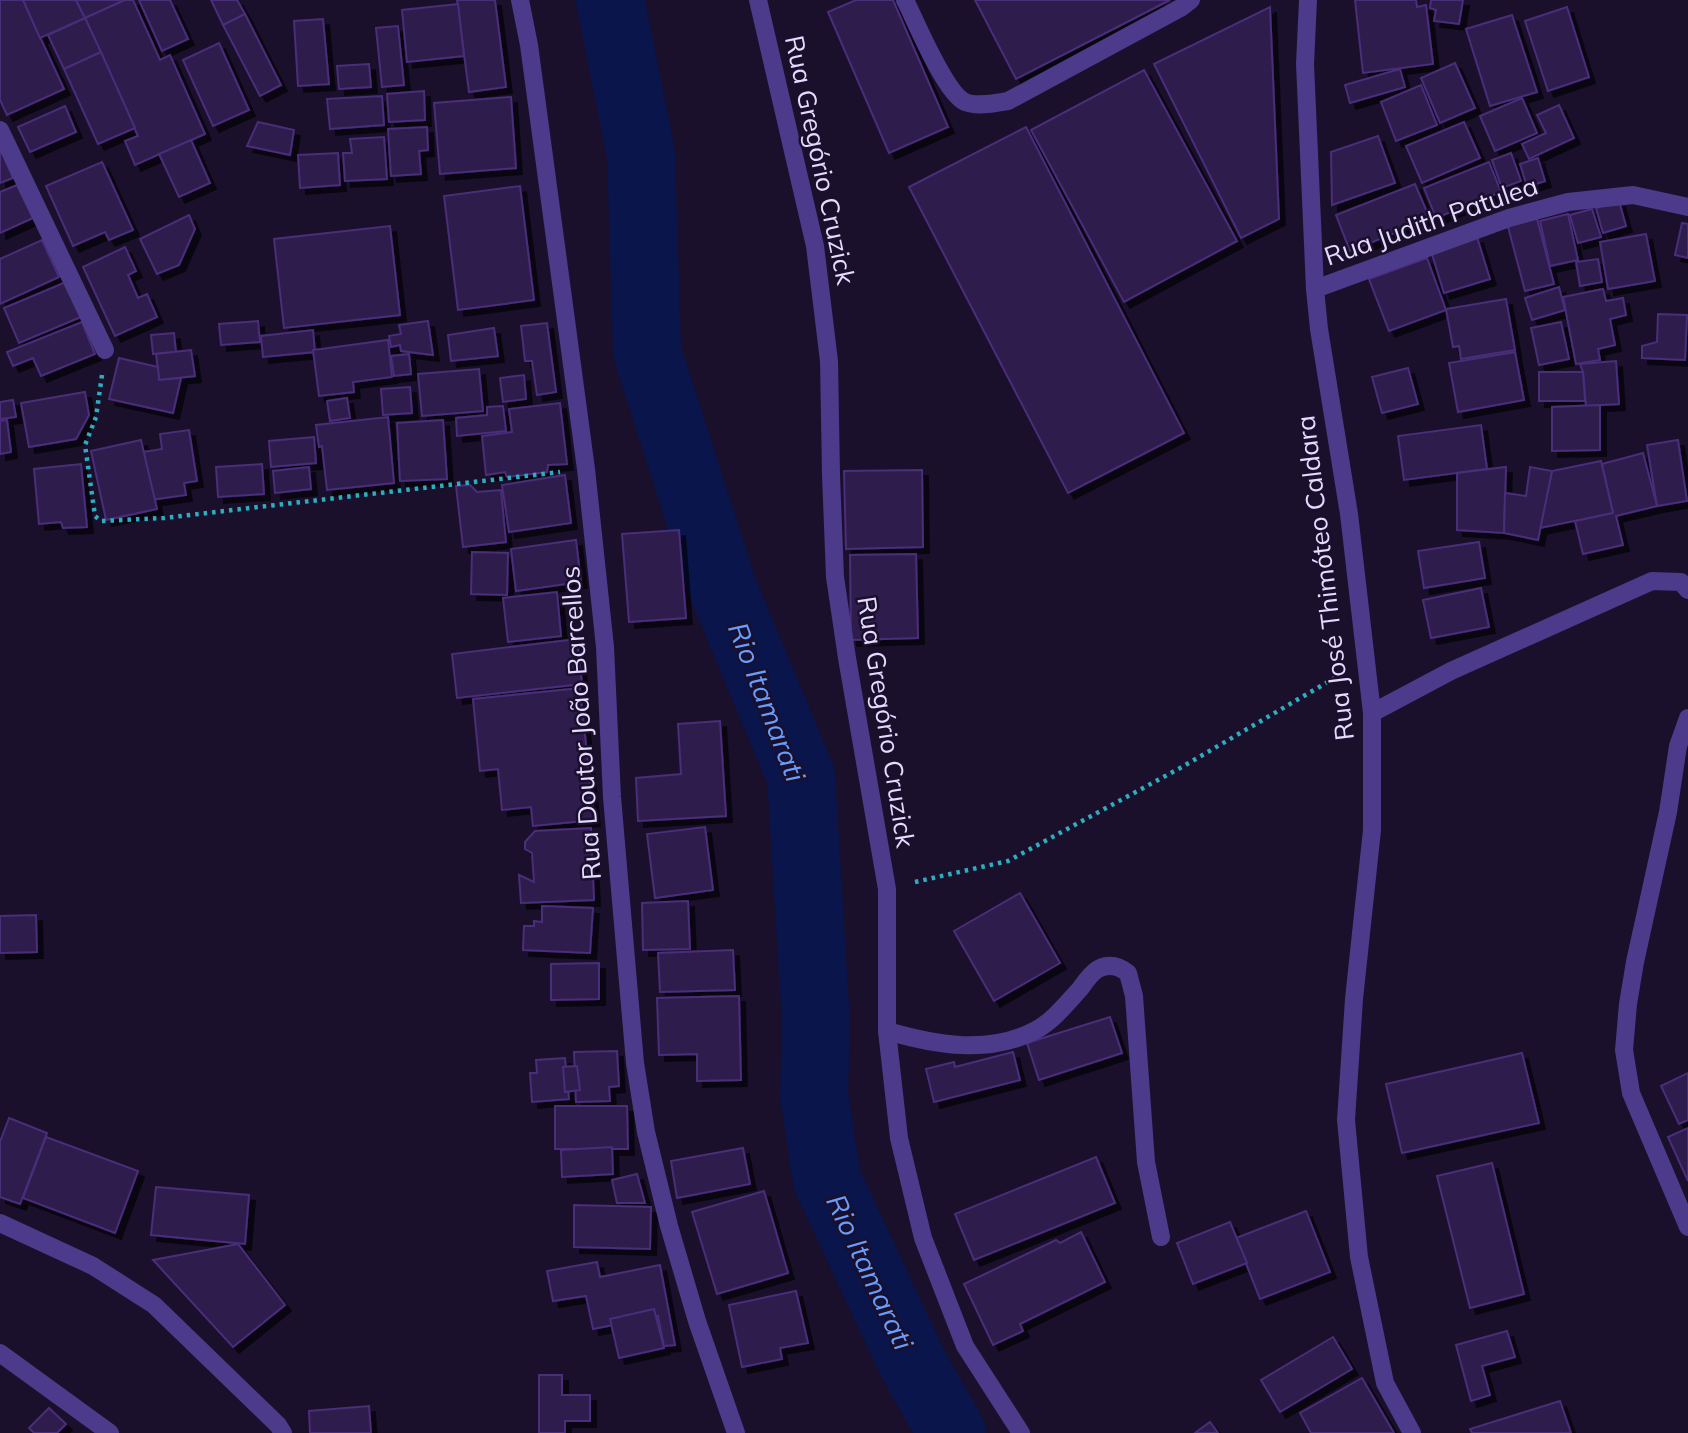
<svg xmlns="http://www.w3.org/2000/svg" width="1688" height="1433" font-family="Mulish,sans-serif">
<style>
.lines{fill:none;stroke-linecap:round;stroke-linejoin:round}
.river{stroke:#09154b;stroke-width:68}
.building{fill:#2f1c4d;stroke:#4a2d79;stroke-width:2;filter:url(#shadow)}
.path{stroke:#2daec0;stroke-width:4.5;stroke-dasharray:3.5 5;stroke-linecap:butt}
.service{stroke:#4c3a8b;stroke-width:18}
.minor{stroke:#4c3a8b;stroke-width:18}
.labels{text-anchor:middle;stroke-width:5;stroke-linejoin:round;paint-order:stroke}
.street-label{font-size:26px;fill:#e5daff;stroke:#1a102b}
.water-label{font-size:28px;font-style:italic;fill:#689dff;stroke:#1a102b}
</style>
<defs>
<filter id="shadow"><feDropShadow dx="6" dy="6" stdDeviation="0" flood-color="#0009"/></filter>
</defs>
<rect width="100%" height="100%" fill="#1a102b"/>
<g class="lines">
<path class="river" d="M610,0L641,155L647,352L723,589L801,776L816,1024L814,1095L827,1180L913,1364L952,1433"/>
</g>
<g class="building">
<path d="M0,0H23L64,89L7,115L0,100Z"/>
<path d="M23,0H76L85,18L40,38Z"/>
<path d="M76,0H125L85,18Z"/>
<path d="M125,0H133L160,60L170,55L205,134L135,165L125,141L138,136L85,18Z"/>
<path d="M139,0H170L188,39L162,51Z"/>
<path d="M211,0H237L245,14L223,25Z"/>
<path d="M457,0H495L506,87L469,92Z"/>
<path d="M856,0H893L948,127L889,153L828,12Z"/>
<path d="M975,0H1170L1016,79Z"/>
<path d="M1355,0H1416L1417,7L1426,5L1433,64L1363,73Z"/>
<path d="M1431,0H1463L1459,24L1434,21L1436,10L1430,8Z"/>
<path d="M458,4L464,56L407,62L402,10Z"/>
<path d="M1270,7L1279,219L1241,238L1154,64Z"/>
<path d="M1567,7L1589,77L1548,91L1525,21Z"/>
<path d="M245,14L281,85L260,96L223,25Z"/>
<path d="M1512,15L1537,92L1490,106L1466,29Z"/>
<path d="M85,18L101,52L64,69L48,35Z"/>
<path d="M323,19L329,84L298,86L294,21Z"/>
<path d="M398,26L404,85L382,87L376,28Z"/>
<path d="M219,43L249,110L213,126L183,60Z"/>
<path d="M101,52L135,128L98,144L64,69Z"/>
<path d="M1455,63L1475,108L1440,123L1421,78Z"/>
<path d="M369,64L371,87L339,89L337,66Z"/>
<path d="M1400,69L1405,87L1350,103L1345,85Z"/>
<path d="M1144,70L1237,241L1124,302L1031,130Z"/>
<path d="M1421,85L1437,125L1396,141L1381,102Z"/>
<path d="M424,91L425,120L389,122L387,94Z"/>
<path d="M382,96L384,125L330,129L327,99Z"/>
<path d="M511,97L516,168L440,174L434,103Z"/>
<path d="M1522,98L1537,133L1495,151L1480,116Z"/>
<path d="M1559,105L1574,138L1529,159L1522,144L1546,133L1537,115Z"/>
<path d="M65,106L76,132L30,152L18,127Z"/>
<path d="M258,122L294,130L290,155L247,146Z"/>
<path d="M1464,122L1480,158L1422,183L1406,146Z"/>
<path d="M427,127L428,150L419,151L421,174L391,176L388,129Z"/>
<path d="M1026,127L1184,433L1068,493L909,187Z"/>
<path d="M1378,136L1395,183L1332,205L1331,152Z"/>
<path d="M384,137L387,179L345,181L343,153H352L350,139Z"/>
<path d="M191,140L210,183L179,197L159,154Z"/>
<path d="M0,148L13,178L0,183Z"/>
<path d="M338,153L340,185L300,188L298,155Z"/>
<path d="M1511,153L1521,181L1502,188L1492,160Z"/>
<path d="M1538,158L1545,181L1527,187L1520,164Z"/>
<path d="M102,162L133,230L109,240L105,232L73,246L46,186Z"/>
<path d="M1489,162L1501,192L1436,218L1424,188Z"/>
<path d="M1415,184L1430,219L1350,251L1336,215Z"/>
<path d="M17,185L33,218L0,233V192Z"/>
<path d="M520,186L534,300L458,310L444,196Z"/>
<path d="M1619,201L1626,226L1603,233L1596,208Z"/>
<path d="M1592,209L1601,237L1578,243L1570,215Z"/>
<path d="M1568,214L1578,260L1550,266L1540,221Z"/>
<path d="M189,215L195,229L179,265L157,274L140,239Z"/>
<path d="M1536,215L1554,284L1525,291L1507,223Z"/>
<path d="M1682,223L1688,224V258L1675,255Z"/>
<path d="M390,226L400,315L284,328L274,239Z"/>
<path d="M1646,234L1655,281L1608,289L1600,242Z"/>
<path d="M1477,237L1490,279L1444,293L1431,251Z"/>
<path d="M42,240L59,277L0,304V259Z"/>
<path d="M125,247L136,271L128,275L138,298L147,294L157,317L115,336L83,267Z"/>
<path d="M1427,258L1446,310L1389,331L1369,279Z"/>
<path d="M1598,259L1602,282L1580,286L1576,262Z"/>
<path d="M66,282L81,317L19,343L4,308Z"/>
<path d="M1559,287L1565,310L1532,320L1525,298Z"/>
<path d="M1603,289L1606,301L1623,298L1626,315L1610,319L1615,345L1598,349L1600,360L1576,364L1563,297Z"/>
<path d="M1506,299L1515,350L1461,359L1459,346L1453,347L1446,309Z"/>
<path d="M1658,314L1687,315L1685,360L1642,358V346L1657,342Z"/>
<path d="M258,321L260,342L221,345L219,324Z"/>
<path d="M428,321L433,355L401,351L400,345L391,347L389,336L401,334L399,325Z"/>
<path d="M82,322L95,354L41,376L33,358L13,366L7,352Z"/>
<path d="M1561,322L1569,359L1539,365L1531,328Z"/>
<path d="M547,323L556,392L537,395L532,361H525L521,326Z"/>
<path d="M494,328L498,356L451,361L448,335Z"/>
<path d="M313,330L315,352L263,357L261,336Z"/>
<path d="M174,333L176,352L153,354L151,335Z"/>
<path d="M388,340L392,377L353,382L354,392L319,396L313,350Z"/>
<path d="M191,350L195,376L159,380L156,354Z"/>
<path d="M1515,352L1524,400L1458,412L1449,363Z"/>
<path d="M409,354L411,374L394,376L391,356Z"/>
<path d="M119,358L158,367L159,380L181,378L173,413L109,399Z"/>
<path d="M1616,361L1619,404L1586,406L1583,372L1580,364Z"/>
<path d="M1408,368L1418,404L1382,413L1372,377Z"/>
<path d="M479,369L483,411L422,416L418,374Z"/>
<path d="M1539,372H1583L1585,401H1539Z"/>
<path d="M524,375L526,399L503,402L500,378Z"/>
<path d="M410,387L412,413L383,415L381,389Z"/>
<path d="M85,392L89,415L76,439L29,447L21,403Z"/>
<path d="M347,398L350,418L330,421L327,401Z"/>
<path d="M13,400L16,417L0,419V402Z"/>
<path d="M560,403L567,464L548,465L547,472L507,477L505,472L486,475L482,436L512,432L509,409Z"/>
<path d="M1600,405V450L1552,451V407Z"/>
<path d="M503,406L506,431L457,436L456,418L487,415V407Z"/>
<path d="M388,417L394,483L327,490L322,446L319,447L316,425Z"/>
<path d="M7,420L11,452L0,454V421Z"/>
<path d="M443,420L447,479L400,481L397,423Z"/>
<path d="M1481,425L1487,469L1404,480L1398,436Z"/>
<path d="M189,430L197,481L184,483L186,495L150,500L143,452L162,449L160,434Z"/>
<path d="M314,437L316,463L271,467L269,441Z"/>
<path d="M141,440L157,509L106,520L91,451Z"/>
<path d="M1678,440L1687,501L1657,506L1647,445Z"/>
<path d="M1643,453L1657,506L1616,516L1623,545L1583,554L1575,521L1613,513L1602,464Z"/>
<path d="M1601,461L1613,513L1540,528L1552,471Z"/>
<path d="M81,464L87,527L63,528L61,522L39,524L34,469Z"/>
<path d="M262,464L264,494L218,497L216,467Z"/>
<path d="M309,467L311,489L275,493L273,471Z"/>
<path d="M1506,467L1504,533L1457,530V473Z"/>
<path d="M1530,467L1552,471L1538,540L1504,533L1505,493L1526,496Z"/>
<path d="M922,470L923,547L846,549L844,471Z"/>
<path d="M565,475L571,523L509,532L502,485Z"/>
<path d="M470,485L477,492L501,490L506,542L463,547L456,486Z"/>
<path d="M679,530L686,618L629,622L622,534Z"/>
<path d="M576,540L581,582L516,591L511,549Z"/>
<path d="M1479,542L1485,578L1424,588L1418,551Z"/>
<path d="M472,552L508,553L507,595L471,594Z"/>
<path d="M916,554L918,638L851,640L850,555Z"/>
<path d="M1481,588L1489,627L1431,638L1423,600Z"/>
<path d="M557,592L561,636L508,642L503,598Z"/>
<path d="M577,639L582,684L457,698L452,654Z"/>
<path d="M580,688L594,820L533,826L531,807L502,810L498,769L480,771L473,699Z"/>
<path d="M720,721L726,816L638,821L636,778L681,774L678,724Z"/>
<path d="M705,827L713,890L655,898L647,834Z"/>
<path d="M591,828L594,900L521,903L519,875L534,882L532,853L525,849V842L535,831Z"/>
<path d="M1020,893L1060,963L994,1001L954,931Z"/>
<path d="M688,901L690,949L643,950L642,903Z"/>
<path d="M542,906L593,908L590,953L523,950L524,926H534V921L542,922Z"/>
<path d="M36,915L37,952L0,953V916Z"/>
<path d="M733,950L735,990L660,992L658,953Z"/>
<path d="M599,963V999L551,1000V964Z"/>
<path d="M739,996L741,1080L697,1081V1054L659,1055L657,998Z"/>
<path d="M1110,1017L1122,1053L1039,1080L1027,1043Z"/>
<path d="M617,1051L619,1086L609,1087L610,1101L576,1102L574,1052Z"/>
<path d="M1013,1052L1020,1080L934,1102L926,1069L954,1062L955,1067Z"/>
<path d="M1522,1053L1539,1123L1402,1153L1386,1084Z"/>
<path d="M565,1058L569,1099L532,1102L530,1073H537L536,1060Z"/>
<path d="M577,1066L580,1090L565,1092L563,1067Z"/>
<path d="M1688,1073V1120L1679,1124L1661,1086Z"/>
<path d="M555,1106H627L628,1149H555Z"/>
<path d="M9,1118L47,1133L20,1204L0,1197V1142Z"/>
<path d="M1688,1128V1181L1668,1137Z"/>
<path d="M46,1137L138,1171L115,1233L23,1198Z"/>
<path d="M612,1147L613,1174L562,1177L561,1150Z"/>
<path d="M743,1148L750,1184L677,1198L671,1161Z"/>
<path d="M1096,1157L1115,1203L974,1260L955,1214Z"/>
<path d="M1492,1163L1524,1294L1470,1308L1437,1176Z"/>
<path d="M637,1174L645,1203H617L612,1180Z"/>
<path d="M156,1187L249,1195L245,1244L151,1235Z"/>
<path d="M764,1191L788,1273L717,1294L692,1212Z"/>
<path d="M574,1205L651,1207L650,1249L574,1247Z"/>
<path d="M1306,1211L1330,1272L1260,1299L1236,1238Z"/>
<path d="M1230,1222L1247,1263L1193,1284L1177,1243Z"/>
<path d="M1081,1232L1105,1282L1020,1324L1023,1331L993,1345L964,1284L1056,1240L1060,1243Z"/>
<path d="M238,1244L285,1305L233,1347L153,1260Z"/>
<path d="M597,1262L600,1277L660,1265L675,1345L664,1346L658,1316L593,1329L586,1296L553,1301L547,1271Z"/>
<path d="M796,1291L808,1343L780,1348L782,1359L742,1367L729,1305Z"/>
<path d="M654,1309L664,1348L619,1358L610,1319Z"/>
<path d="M1507,1331L1515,1357L1482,1366L1490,1395L1471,1401L1456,1345Z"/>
<path d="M1333,1337L1352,1369L1280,1412L1261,1380Z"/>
<path d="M539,1375H562V1395H590V1421H565V1433H539Z"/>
<path d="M1362,1378L1394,1433H1311L1300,1413Z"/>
<path d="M1560,1401L1571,1433H1472L1470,1429Z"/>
<path d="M369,1406L371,1433H310L309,1411Z"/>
<path d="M49,1408L66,1424L57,1433H34L29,1428Z"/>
<path d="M1210,1422L1218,1433H1195Z"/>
</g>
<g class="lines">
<g class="path">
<path d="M102,375L96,417L85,445L95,516L101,521L164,518L560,472"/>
<path d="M915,882L1008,861L1182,767L1338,676"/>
</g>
<g class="service">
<path d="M905,0C916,22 945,93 965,102C977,107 996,103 1008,101L1182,7L1191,0"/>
<path d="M887,1031C936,1045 989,1055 1036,1030C1053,1021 1067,1003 1080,989C1085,982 1091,973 1098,969C1109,963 1119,966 1128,973L1134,996L1146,1162L1161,1237"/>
</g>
<g class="minor">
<path d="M520,0L529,45L586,469L605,647L612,797L635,1063L646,1132L669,1226L697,1321L736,1433"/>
<path d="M758,0L815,246L829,361L831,475L835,577L847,658L887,889V1031L899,1138L923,1238L965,1346L1021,1433"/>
<path d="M1308,0L1305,64L1315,289L1319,329L1349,514L1372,713V830L1354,999L1346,1120L1359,1257L1385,1383L1412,1433"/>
<path d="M0,130L105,350"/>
<path d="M1315,289L1509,218L1568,202L1633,195L1688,207"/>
<path d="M1372,713L1451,671L1652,581L1681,582L1688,590"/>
<path d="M1688,718L1678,746L1668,812L1635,962L1628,1004L1624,1050L1631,1093L1688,1227"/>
<path d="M0,1223L93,1266L154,1305L278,1425L283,1433"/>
<path d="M0,1353L110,1433"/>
</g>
</g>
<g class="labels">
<g class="street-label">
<text transform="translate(820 160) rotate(78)" y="9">Rua Gregório Cruzick</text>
<text transform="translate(1431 221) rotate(-19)" y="9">Rua Judith Patulea</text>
<text transform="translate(1325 578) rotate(-97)" y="9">Rua José Thimóteo Caldara</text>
<text transform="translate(886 722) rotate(81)" y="9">Rua Gregório Cruzick</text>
<text transform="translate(581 723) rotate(-94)" y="9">Rua Doutor João Barcellos</text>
</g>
<g class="water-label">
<text transform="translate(767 702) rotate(69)" y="10">Rio Itamarati</text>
<text transform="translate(870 1272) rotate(65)" y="10">Rio Itamarati</text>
</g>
</g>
</svg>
